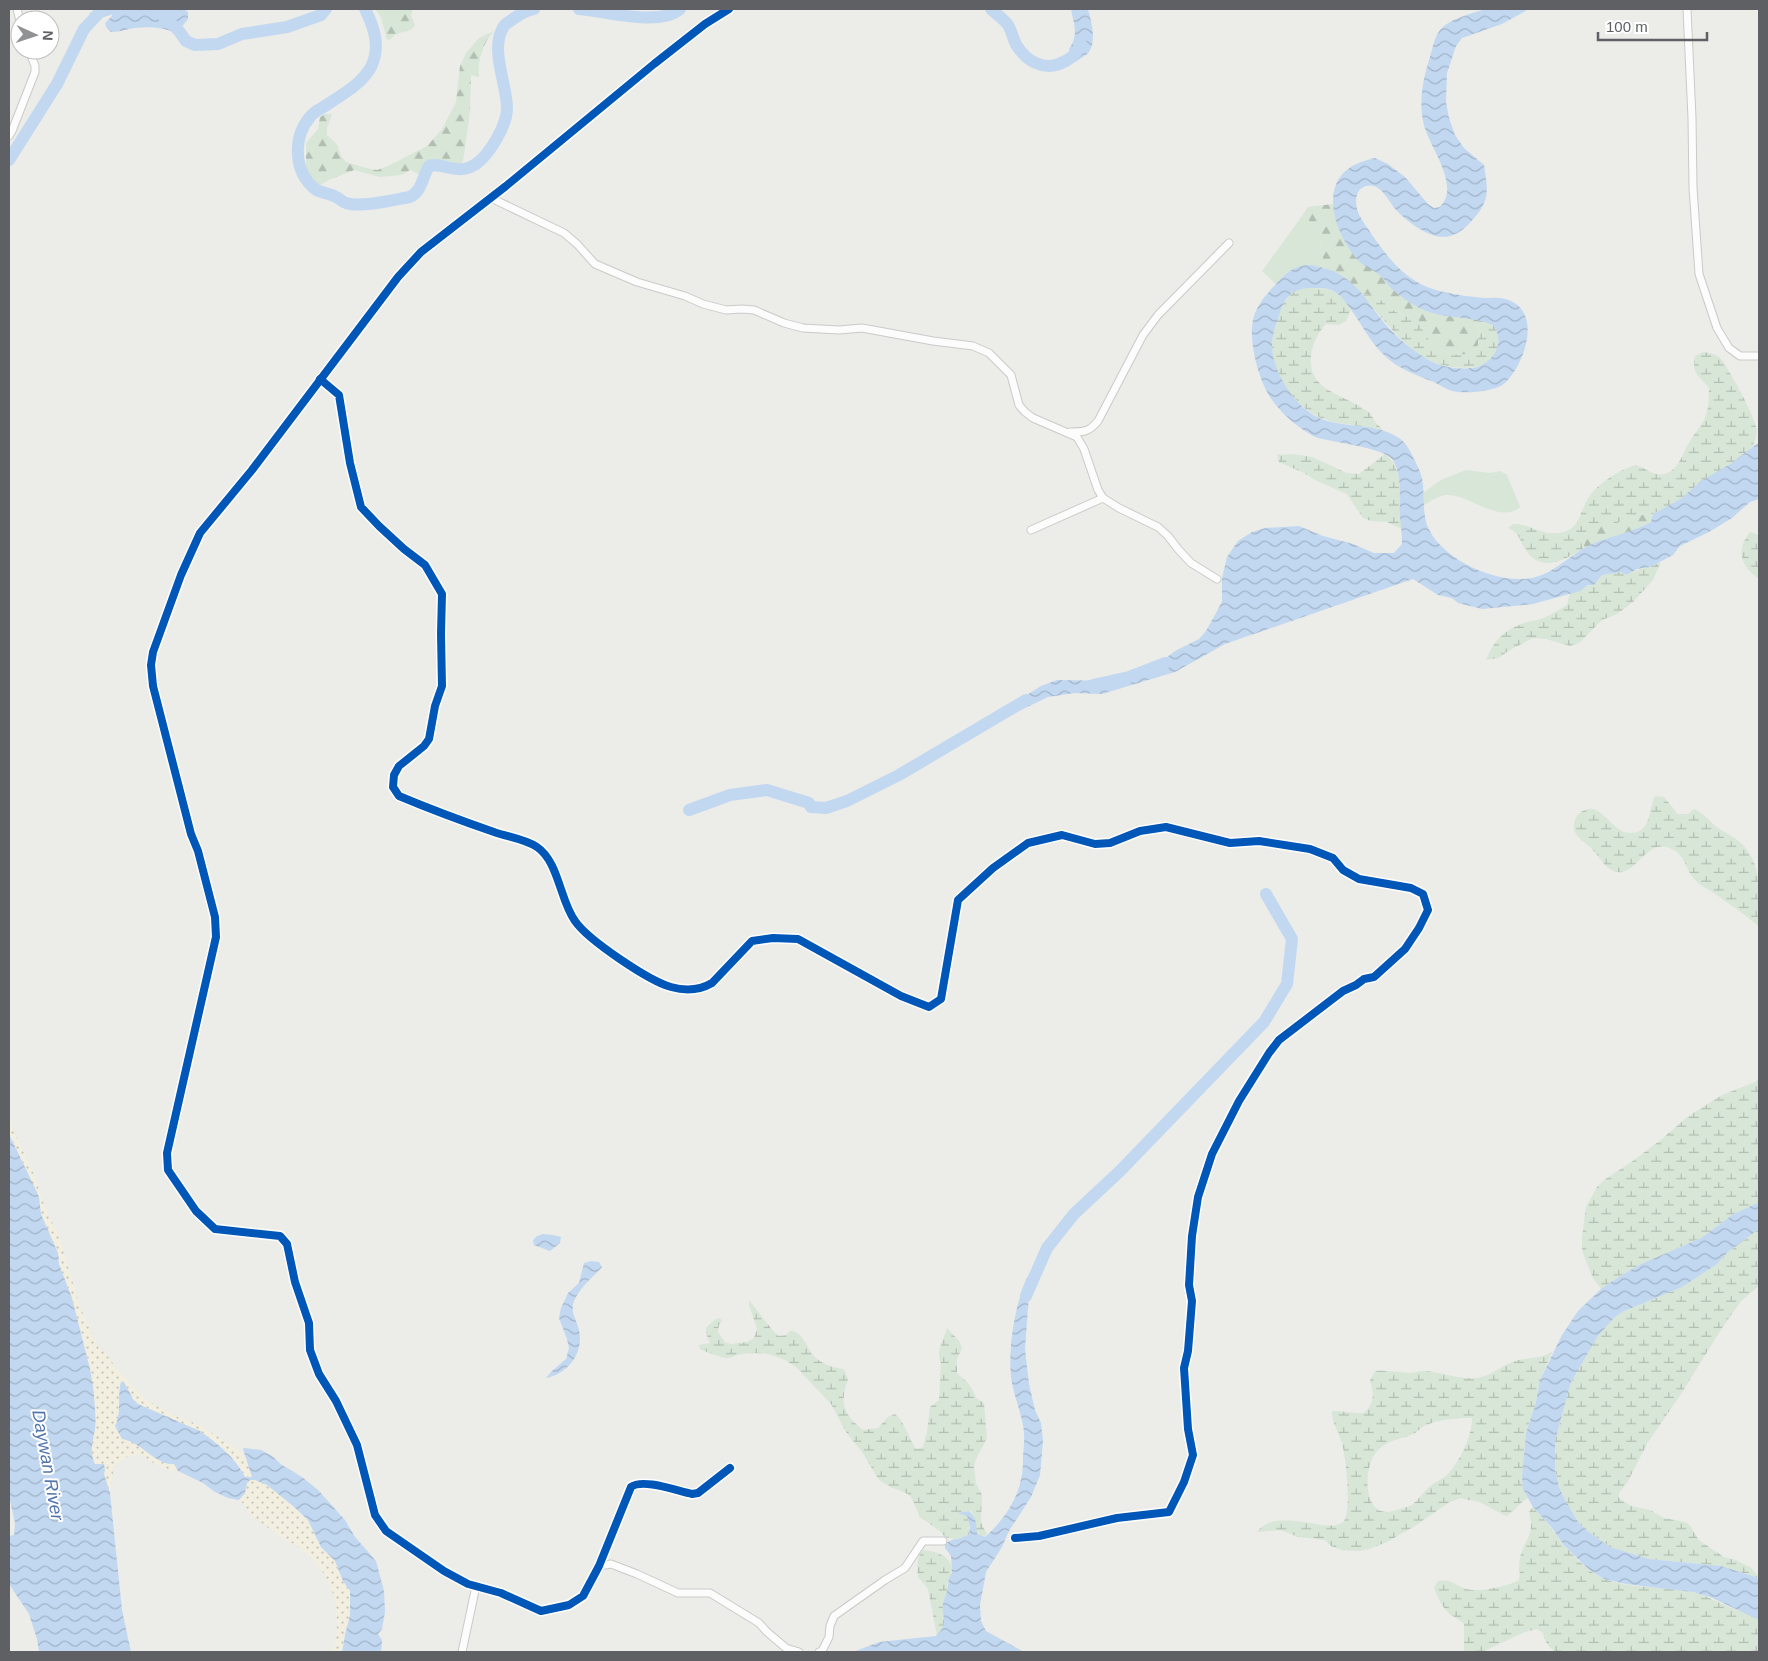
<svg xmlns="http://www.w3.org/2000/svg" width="1768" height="1661" font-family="Arial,sans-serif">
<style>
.green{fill:#d7e6d7}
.forest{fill:url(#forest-firs)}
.wetland{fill:url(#wetland-marsh);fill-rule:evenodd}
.sand{fill:url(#sand-dots)}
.water{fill:url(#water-waves)}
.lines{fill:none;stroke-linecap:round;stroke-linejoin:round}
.river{stroke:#c2d8f1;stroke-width:12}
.minor-casing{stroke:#cacac9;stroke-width:9}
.minor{stroke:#fcfcfc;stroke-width:7}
.cycleway-casing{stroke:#fff;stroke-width:11}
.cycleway{stroke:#0057b8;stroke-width:8}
.labels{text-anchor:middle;stroke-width:4;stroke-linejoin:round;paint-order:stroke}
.water-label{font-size:18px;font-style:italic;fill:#5275ad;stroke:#fff}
</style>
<defs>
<pattern id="forest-firs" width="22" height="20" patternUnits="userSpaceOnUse" patternTransform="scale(1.25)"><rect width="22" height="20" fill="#d7e6d7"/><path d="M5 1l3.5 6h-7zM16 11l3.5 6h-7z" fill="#b2beb2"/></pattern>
<pattern id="wetland-marsh" width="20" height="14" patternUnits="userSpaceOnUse" patternTransform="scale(1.25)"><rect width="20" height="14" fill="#d7e6d7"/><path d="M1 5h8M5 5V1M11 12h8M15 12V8" fill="none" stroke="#b2beb2"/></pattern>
<pattern id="sand-dots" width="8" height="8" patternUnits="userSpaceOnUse" patternTransform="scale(1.25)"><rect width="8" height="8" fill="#f2efe0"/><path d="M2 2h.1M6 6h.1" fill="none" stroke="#c7c5b9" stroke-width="1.8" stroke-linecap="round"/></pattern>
<pattern id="water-waves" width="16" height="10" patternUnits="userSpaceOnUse" patternTransform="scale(1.25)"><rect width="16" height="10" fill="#c2d8f1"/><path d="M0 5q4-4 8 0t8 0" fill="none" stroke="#a1b3c7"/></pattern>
</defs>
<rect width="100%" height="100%" fill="#ecece8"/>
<g class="green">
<path d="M1302,216C1322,226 1322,248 1324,268L1316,266L1287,272L1276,284L1262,271Z"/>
<path d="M1466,470L1490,473L1500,471L1507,475L1520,507C1499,525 1469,493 1446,495C1438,496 1431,501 1424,505L1423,493L1441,480Z"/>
</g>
<g class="forest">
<path d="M375,9H413L411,15L415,25C409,35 398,29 391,39L387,40L381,17Z"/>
<path d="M494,31C483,43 477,60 479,77L471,75L470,112L463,161C452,174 445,160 433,164C428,166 424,172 420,175L411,170L401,175L380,177L354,170L329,180L320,185L311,180L306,172V143L318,129L320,117L325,114H332L327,128V135L337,144L341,156L346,162L370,169L377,170L388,166L427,146L442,129L456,102L460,66L466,53L479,38Z"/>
<path d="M1333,204C1335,225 1346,247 1361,262C1365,266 1372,269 1377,272C1386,279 1392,289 1402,297C1424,314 1451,317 1479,319L1478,345L1475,352C1449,361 1427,346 1419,321C1412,318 1403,316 1396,312C1383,303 1379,294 1361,294C1349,278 1342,275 1324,268C1322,248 1322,226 1302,216L1308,207Z"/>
<path d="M1653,514L1651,522C1629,534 1605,538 1583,549L1585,541L1594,530L1601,525L1617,523L1637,515Z"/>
</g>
<g class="wetland">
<path d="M1303,288C1327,288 1338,288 1351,310L1346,321L1339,325L1326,324C1318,333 1313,342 1311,355C1307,392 1345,394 1367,411C1372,414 1373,419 1376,423C1379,426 1382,429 1385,432C1365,425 1344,426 1324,419C1297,410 1271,374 1272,344C1272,337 1275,329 1277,322C1282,307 1286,292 1303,288Z"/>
<path d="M1361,294C1380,294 1382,303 1396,312C1403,316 1412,318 1419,321C1427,346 1449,361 1475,352L1478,345L1479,319C1483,321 1489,322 1493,325C1497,328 1498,334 1499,339C1502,375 1450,371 1429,360C1400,345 1383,317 1361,294Z"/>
<path d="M1703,352C1710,353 1716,354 1721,359C1729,369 1756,418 1757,431C1757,434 1755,442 1753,445C1748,455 1720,472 1710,476L1682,498L1653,514L1637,515L1617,523L1601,525L1594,530L1585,541L1583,549C1566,559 1543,573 1527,552C1519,541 1521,534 1508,528L1513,524C1530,524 1540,535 1558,533C1581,531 1579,511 1589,497C1598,483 1621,469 1636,465C1646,468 1654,477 1665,474C1679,470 1683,452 1690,441C1695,432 1703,425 1706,415C1709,406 1709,397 1709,388C1699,375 1691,374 1695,356Z"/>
<path d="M1277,454L1284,455L1293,454L1312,457L1347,473L1359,474L1385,454C1407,470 1397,506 1402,529L1386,522L1371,521L1363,518L1347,494L1315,480L1304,473L1279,462Z"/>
<path d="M1750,532L1759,535V579C1741,567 1735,551 1750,532Z"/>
<path d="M1661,562L1653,580L1633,602L1617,614L1602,620L1579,643L1570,646L1546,639L1533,638L1508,651L1499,658L1486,660C1495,639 1503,631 1524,623C1530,621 1537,621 1543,618C1551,615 1559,610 1567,605L1570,593C1578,591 1586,585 1594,585L1602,575L1621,572L1627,575C1638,569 1650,567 1661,562Z"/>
<path d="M1655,796L1664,797L1678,814H1688L1694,809C1704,813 1709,821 1718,828C1726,833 1736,838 1743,845C1764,867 1759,899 1759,927C1745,914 1729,904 1714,893C1708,889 1699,885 1695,880C1684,868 1686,852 1666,847C1642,841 1631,890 1605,865C1600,859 1596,853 1590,847C1582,840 1570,834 1575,820C1577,812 1588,806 1596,810C1610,817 1618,838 1637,832C1651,828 1649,807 1655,796Z"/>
<path d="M1759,1079V1202L1732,1215L1701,1238L1641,1264L1617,1278L1601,1289L1593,1278L1586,1261L1582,1250V1237L1586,1207L1597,1187L1604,1180L1630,1163L1662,1139L1687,1117L1722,1095L1753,1083Z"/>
<path d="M1759,1229V1286L1741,1301L1722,1328L1681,1394L1648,1442L1627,1483L1619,1493V1498L1631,1506L1650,1510L1664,1518L1685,1522L1690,1525L1698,1539L1703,1543L1724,1557L1736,1560L1750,1567L1759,1576V1578L1721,1566L1649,1559L1610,1547L1586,1530L1578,1522L1564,1498L1559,1487L1555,1468V1441L1571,1382L1598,1336L1614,1318L1622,1312L1682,1287L1717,1264L1728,1252Z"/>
<path d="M749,1300L773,1331L779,1336L786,1335L790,1331C803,1330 807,1350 816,1358C824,1365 834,1368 844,1369L848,1379C840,1402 842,1414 863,1430L878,1428L888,1417L895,1414L901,1420L915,1448L919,1449L923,1447L927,1432L930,1407L939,1400L941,1363C935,1352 944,1340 947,1328L959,1341L962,1348L957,1359V1373C965,1380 973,1387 976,1398L984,1403L987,1438L976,1459L974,1466L976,1483L982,1495L981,1519L982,1525L987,1534L983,1538L974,1535V1516L971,1511L964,1512C971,1518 969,1526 969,1534L965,1537L954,1539L945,1537L940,1531L920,1517L911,1497L906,1493L890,1487L879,1480L862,1452L846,1432L831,1404L796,1367C778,1354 758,1350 737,1355C733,1356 730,1359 726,1358C722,1358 704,1351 700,1349L699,1345L710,1343L707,1336L706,1328L714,1320L719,1318L722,1320L719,1325L718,1332L725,1342L731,1344L747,1342L754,1338L757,1329L749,1305Z"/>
<path d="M1552,1352L1540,1380L1536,1402L1526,1433L1522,1476L1523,1489L1528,1498C1518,1503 1515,1513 1506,1516L1479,1502L1460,1498L1448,1503L1415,1526L1387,1542L1369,1549L1360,1551L1341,1550L1331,1546L1325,1540L1298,1537L1281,1530L1257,1532C1277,1504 1336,1539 1345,1519C1351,1506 1346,1458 1342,1443C1339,1432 1331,1422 1332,1411C1344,1411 1353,1414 1364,1413C1375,1402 1374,1394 1370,1380L1375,1371C1386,1370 1397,1372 1409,1373C1414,1373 1419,1371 1424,1371C1442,1372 1459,1380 1477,1378C1492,1376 1502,1365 1515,1361C1529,1357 1539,1359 1552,1352ZM1472,1418C1472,1437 1459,1463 1446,1476C1442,1479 1437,1481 1433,1484C1425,1489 1421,1497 1414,1503C1410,1507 1400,1509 1393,1511C1363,1519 1363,1470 1375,1454C1385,1440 1398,1440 1411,1435C1416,1433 1419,1429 1424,1426C1439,1419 1456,1418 1472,1418Z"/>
<path d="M1533,1507C1552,1527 1567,1552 1589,1570C1617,1592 1659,1584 1692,1592C1703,1594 1711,1599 1720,1603C1732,1609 1744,1612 1756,1617L1759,1620V1652H1556C1548,1647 1545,1642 1543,1633L1537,1629L1525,1632L1482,1652H1464V1624C1459,1619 1456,1618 1451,1615C1445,1612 1435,1593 1434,1587L1438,1581C1452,1578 1459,1589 1472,1590C1483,1591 1509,1586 1519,1580C1521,1572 1518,1566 1520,1559C1523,1539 1536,1537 1529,1512Z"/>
<path d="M923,1550C935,1551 952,1556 952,1570C952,1576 948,1580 947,1585C947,1590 948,1588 947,1593C945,1596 943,1600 943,1604C942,1618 950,1624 937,1636L928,1589L918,1577C917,1567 916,1558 923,1550Z"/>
</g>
<g class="sand">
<path d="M9,1121L33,1172L45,1207L60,1239L80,1307L98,1347L104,1351L117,1369L145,1399L175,1416L200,1425L238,1450L247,1459L252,1478L245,1477C222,1432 179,1425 138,1404L133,1399L124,1382L120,1384L118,1421L115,1426C125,1441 121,1434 134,1442L162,1462L174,1464L178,1471C163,1471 152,1462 140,1454L127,1457L114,1467L110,1493L104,1474L98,1465L95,1464C90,1453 91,1441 95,1430L90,1369L79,1324L59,1264L58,1253L41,1214L39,1197L9,1134Z"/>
<path d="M255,1479C292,1495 314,1528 335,1561C338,1566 339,1573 342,1578C344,1583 349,1586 350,1591C354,1612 344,1632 342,1652H333C343,1611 335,1576 301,1549C293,1543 283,1539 275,1533C267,1527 258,1521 251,1514C246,1509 245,1504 239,1500C248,1494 244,1481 255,1479Z"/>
</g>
<g class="water">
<path d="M97,9H184L188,12V19L180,29L182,36C168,28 152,26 135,28C127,29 120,32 111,32L106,27L105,23L112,16V13C101,10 93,23 84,29L90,13Z"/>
<path d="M1071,9H1088C1091,21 1097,40 1089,52C1086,56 1080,58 1076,62L1069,49C1079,35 1074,25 1071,9Z"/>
<path d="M1486,9H1529L1502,24L1462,38L1456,46L1447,73L1446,102L1449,118L1455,135L1464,148L1484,165C1487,186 1491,198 1476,216C1470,223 1460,234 1450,236C1432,241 1409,223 1397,211C1388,202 1380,178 1362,188C1355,192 1355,204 1358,212C1361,220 1368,228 1372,235C1392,263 1409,285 1444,292C1457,295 1471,297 1484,298C1491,298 1499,297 1505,299C1544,309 1525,364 1505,383C1495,392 1465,394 1452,391C1446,389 1440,385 1434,382C1418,376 1399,369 1386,357C1369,342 1360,320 1346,303C1339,292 1330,288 1318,288C1294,287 1286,293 1279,316C1276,324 1273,333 1272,342C1271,367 1289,397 1309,412C1334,431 1372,420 1399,438C1405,442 1408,447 1411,453C1415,461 1420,470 1422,478C1425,493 1422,510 1427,525C1440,560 1501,587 1536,577C1555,572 1570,555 1588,546C1609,536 1631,533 1651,522L1653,514L1682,498L1701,481L1732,463L1759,442V499L1750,502L1732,518L1709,532L1680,546L1673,555L1650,567L1637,569L1627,575L1621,572L1602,575L1594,585H1588L1580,591L1533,604L1482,609L1458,603L1452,598L1438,595L1413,579L1225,644L1175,672L1102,694L1075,693L1048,697L1007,717L1014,703L1041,686L1057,680L1117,681L1130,679L1154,667L1175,651L1199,639L1206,631L1222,602V578L1227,557L1238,541L1252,532L1265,528L1299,526L1323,536L1353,544L1374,553H1394L1402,544C1402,535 1401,526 1400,517C1399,500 1403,472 1391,458C1381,448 1334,442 1318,438C1312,436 1307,432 1302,429C1289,420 1278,409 1270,397C1258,378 1246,335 1255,313C1260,301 1268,292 1277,283C1283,276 1289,270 1298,267C1305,264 1313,265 1320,267C1358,276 1365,302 1389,328C1399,339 1411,349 1424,357C1437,366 1455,370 1471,368C1492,366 1507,343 1493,325C1472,316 1450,319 1429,312C1415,307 1402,298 1391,288C1387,284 1385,280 1381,276C1375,271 1368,268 1362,264C1346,250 1332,220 1333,200C1334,173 1352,163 1375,158L1388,164L1405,177L1428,204L1434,208L1440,207C1462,185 1427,145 1423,121C1419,98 1423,79 1430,57C1433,46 1435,33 1444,26C1456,17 1473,13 1486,9Z"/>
<path d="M9,1134L35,1188L39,1197L41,1214L58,1253L59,1264L72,1298L90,1369C93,1382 97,1416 95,1429C93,1441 89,1452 95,1464H104L105,1470L104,1474L110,1493L122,1610L131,1652H39L37,1639L29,1614L9,1584V1536L14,1535L15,1523L9,1496Z"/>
<path d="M1759,1202V1229L1728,1252L1717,1264L1682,1287L1622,1312L1614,1318L1598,1336L1571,1382L1555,1441V1469L1559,1487L1564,1498L1578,1522L1586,1530L1610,1547L1649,1559L1721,1566L1759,1578V1620L1710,1597L1693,1592L1626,1584L1604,1579L1594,1573L1588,1569L1564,1545L1552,1528L1533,1507L1523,1489L1522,1476L1526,1433L1536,1402L1540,1380L1562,1335L1578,1311L1601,1289L1617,1278L1641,1264L1701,1238L1732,1215Z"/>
<path d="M543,1234L553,1235L561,1237L560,1243L550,1251L534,1245L533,1240L537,1236Z"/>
<path d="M591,1261L599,1262L602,1267C593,1277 577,1290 573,1304C571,1313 577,1321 579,1330C584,1353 568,1374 546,1378L552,1371L566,1359L569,1348L567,1339L559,1318L561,1308L568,1293L579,1283L584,1263Z"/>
<path d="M1035,1267L1029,1295L1025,1349L1029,1384L1035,1410L1041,1423L1043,1441L1040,1475L1031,1497L1009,1531L1002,1547L986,1572L980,1605L981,1621L986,1631L1024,1652H853L879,1642L936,1636C950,1623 941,1617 943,1603C944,1599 946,1595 947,1591C949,1584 947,1579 952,1573L951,1556L945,1548V1544C951,1538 961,1540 969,1534L970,1527L967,1516L957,1513L969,1511C977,1518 976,1525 977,1534L985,1537C1002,1522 1017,1501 1021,1479C1023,1472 1023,1463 1023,1456C1024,1446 1025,1436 1023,1425C1020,1409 1013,1393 1011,1377C1009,1353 1012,1327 1018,1304C1022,1290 1025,1277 1035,1267Z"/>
<path d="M121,1382H124L133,1399L138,1404L200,1431C218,1444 235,1457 245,1477H252L243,1449L244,1448L261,1450L272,1456L282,1465L302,1477L318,1490L345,1520L355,1537L376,1561L384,1591L385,1612L382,1629L378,1634L382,1640L381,1652H342L345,1635L350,1615V1591L343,1581L335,1561L321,1547L308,1520L293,1506L267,1485L255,1480H250L247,1483L245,1493L239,1500L228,1498L215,1492L203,1483L178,1471L174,1464C156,1466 142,1442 122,1439L115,1426C122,1415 117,1395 121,1382Z"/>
</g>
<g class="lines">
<g class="river">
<path d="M146,9L159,12L179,31L186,41L195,45L218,44L242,34L287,27L321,15L326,9"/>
<path d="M365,9C374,27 381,47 371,67C361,85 341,95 325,106C320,109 313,112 310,117C293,137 293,171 315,189C320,193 330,193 336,197C339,198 342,202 346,203C361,208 393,200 410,197C422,191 422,178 429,166C443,161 456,177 476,164C490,154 507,125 507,108C507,84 489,48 504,26C506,23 511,21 513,19C520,14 526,10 534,9"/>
<path d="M579,9C605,11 660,27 680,9"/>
<path d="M991,9C996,14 1004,19 1008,25C1012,31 1013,40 1017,46C1027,61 1042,70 1059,64C1070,60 1077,54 1081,44"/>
<path d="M9,160L57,84L84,29L100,12L109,9"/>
<path d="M1093,685L1129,677L1165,663"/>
<path d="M689,810L730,795L767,790L809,803L811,807L826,808L847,801L899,775L1026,700"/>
<path d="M1026,1296L1047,1248L1074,1214L1120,1171L1264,1022L1287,984L1292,939L1266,894"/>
</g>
<g class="minor-casing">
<g id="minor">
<path d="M17,9L20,21"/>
<path d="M729,9L705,24L654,64L506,186L421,252L398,277L252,470L200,533L181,575L153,652L151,665L153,686L191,834L198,851L215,917L216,937L167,1153L168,1170L196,1211L215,1229L280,1236L287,1244L295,1282L309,1323L310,1350L319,1374L336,1401L357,1445L375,1515L386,1531L444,1571L468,1584L501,1593L541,1611L569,1605L583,1596L599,1566L631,1487C643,1478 677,1491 692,1494L698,1493L730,1468"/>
<path d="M1687,9L1692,118L1693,188L1699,274L1717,328L1729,348L1740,356H1759"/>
<path d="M9,136L12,131L35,72V66L29,50"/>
<path d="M491,198L564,233L577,244L595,264L637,282L685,296L703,304L726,310L742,309L754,310L784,323L803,328L839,330L862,328L933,341L973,346L989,353L1011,375L1019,405L1025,412L1033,418L1077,437L1084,449L1098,490L1103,498L1119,508L1158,527L1168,536L1178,549L1191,563L1217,579"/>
<path d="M320,379L339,395L350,463L361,507L379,526L404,549L425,565L442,594L441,634L442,686L435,706L429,739L424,746L399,766L394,775L393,787L399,796C430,809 462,821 494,832C508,837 525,839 537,847C559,862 560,901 575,921C588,940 649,981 671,987C685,991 700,990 712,983L752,941L773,938L798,939L901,996L929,1007L941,999L958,900L993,868L1028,843L1062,835L1095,844L1110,843L1140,831L1166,827L1230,843L1259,841L1310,849L1333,858L1343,870L1359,879L1411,888L1423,894L1428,910L1419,928L1405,949L1374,977L1364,979L1356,985L1343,991L1279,1040L1269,1053L1239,1101L1212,1154L1198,1197L1192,1236L1189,1285L1192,1301L1188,1351L1184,1368L1188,1429L1193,1455L1184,1482L1169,1512L1117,1518L1039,1536L1015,1538"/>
<path d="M1070,432C1084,432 1089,432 1098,421L1143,335L1158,315L1229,243"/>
<path d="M1031,530L1103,498"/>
<path d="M599,1566L611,1564L637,1574L678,1593H710L759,1623L767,1632L786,1648L799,1652"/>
<path d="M462,1652L476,1586"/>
<path d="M819,1652L822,1651L829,1637L830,1626L834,1616L885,1580L905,1568L923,1541H943"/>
</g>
</g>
<use href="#minor" class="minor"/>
<g class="cycleway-casing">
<g id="cycleway">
<path d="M729,9L705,24L654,64L506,186L421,252L398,277L252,470L200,533L181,575L153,652L151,665L153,686L191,834L198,851L215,917L216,937L167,1153L168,1170L196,1211L215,1229L280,1236L287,1244L295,1282L309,1323L310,1350L319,1374L336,1401L357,1445L375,1515L386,1531L444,1571L468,1584L501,1593L541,1611L569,1605L583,1596L599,1566L631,1487C643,1478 677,1491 692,1494L698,1493L730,1468"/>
<path d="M320,379L339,395L350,463L361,507L379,526L404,549L425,565L442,594L441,634L442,686L435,706L429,739L424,746L399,766L394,775L393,787L399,796C430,809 462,821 494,832C508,837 525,839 537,847C559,862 560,901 575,921C588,940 649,981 671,987C685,991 700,990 712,983L752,941L773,938L798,939L901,996L929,1007L941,999L958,900L993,868L1028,843L1062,835L1095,844L1110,843L1140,831L1166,827L1230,843L1259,841L1310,849L1333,858L1343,870L1359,879L1411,888L1423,894L1428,910L1419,928L1405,949L1374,977L1364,979L1356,985L1343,991L1279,1040L1269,1053L1239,1101L1212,1154L1198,1197L1192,1236L1189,1285L1192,1301L1188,1351L1184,1368L1188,1429L1193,1455L1184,1482L1169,1512L1117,1518L1039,1536L1015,1538"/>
</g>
</g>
<use href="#cycleway" class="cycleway"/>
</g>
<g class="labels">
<g class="water-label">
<text transform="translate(48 1465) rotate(80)" y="6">Daywan River</text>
</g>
</g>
<rect width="1768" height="1661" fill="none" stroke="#5e6064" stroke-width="20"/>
<g transform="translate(35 35) rotate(93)"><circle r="24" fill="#ffffff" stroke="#bfbfc1"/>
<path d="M0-4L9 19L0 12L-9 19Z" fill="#909192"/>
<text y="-8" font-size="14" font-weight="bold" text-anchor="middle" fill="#5e6064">N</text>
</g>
<path d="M1598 32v8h109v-8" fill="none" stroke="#5e6064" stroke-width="2.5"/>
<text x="1606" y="32" font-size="15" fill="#5e6064" stroke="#ffffff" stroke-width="4" paint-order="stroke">100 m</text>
</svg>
